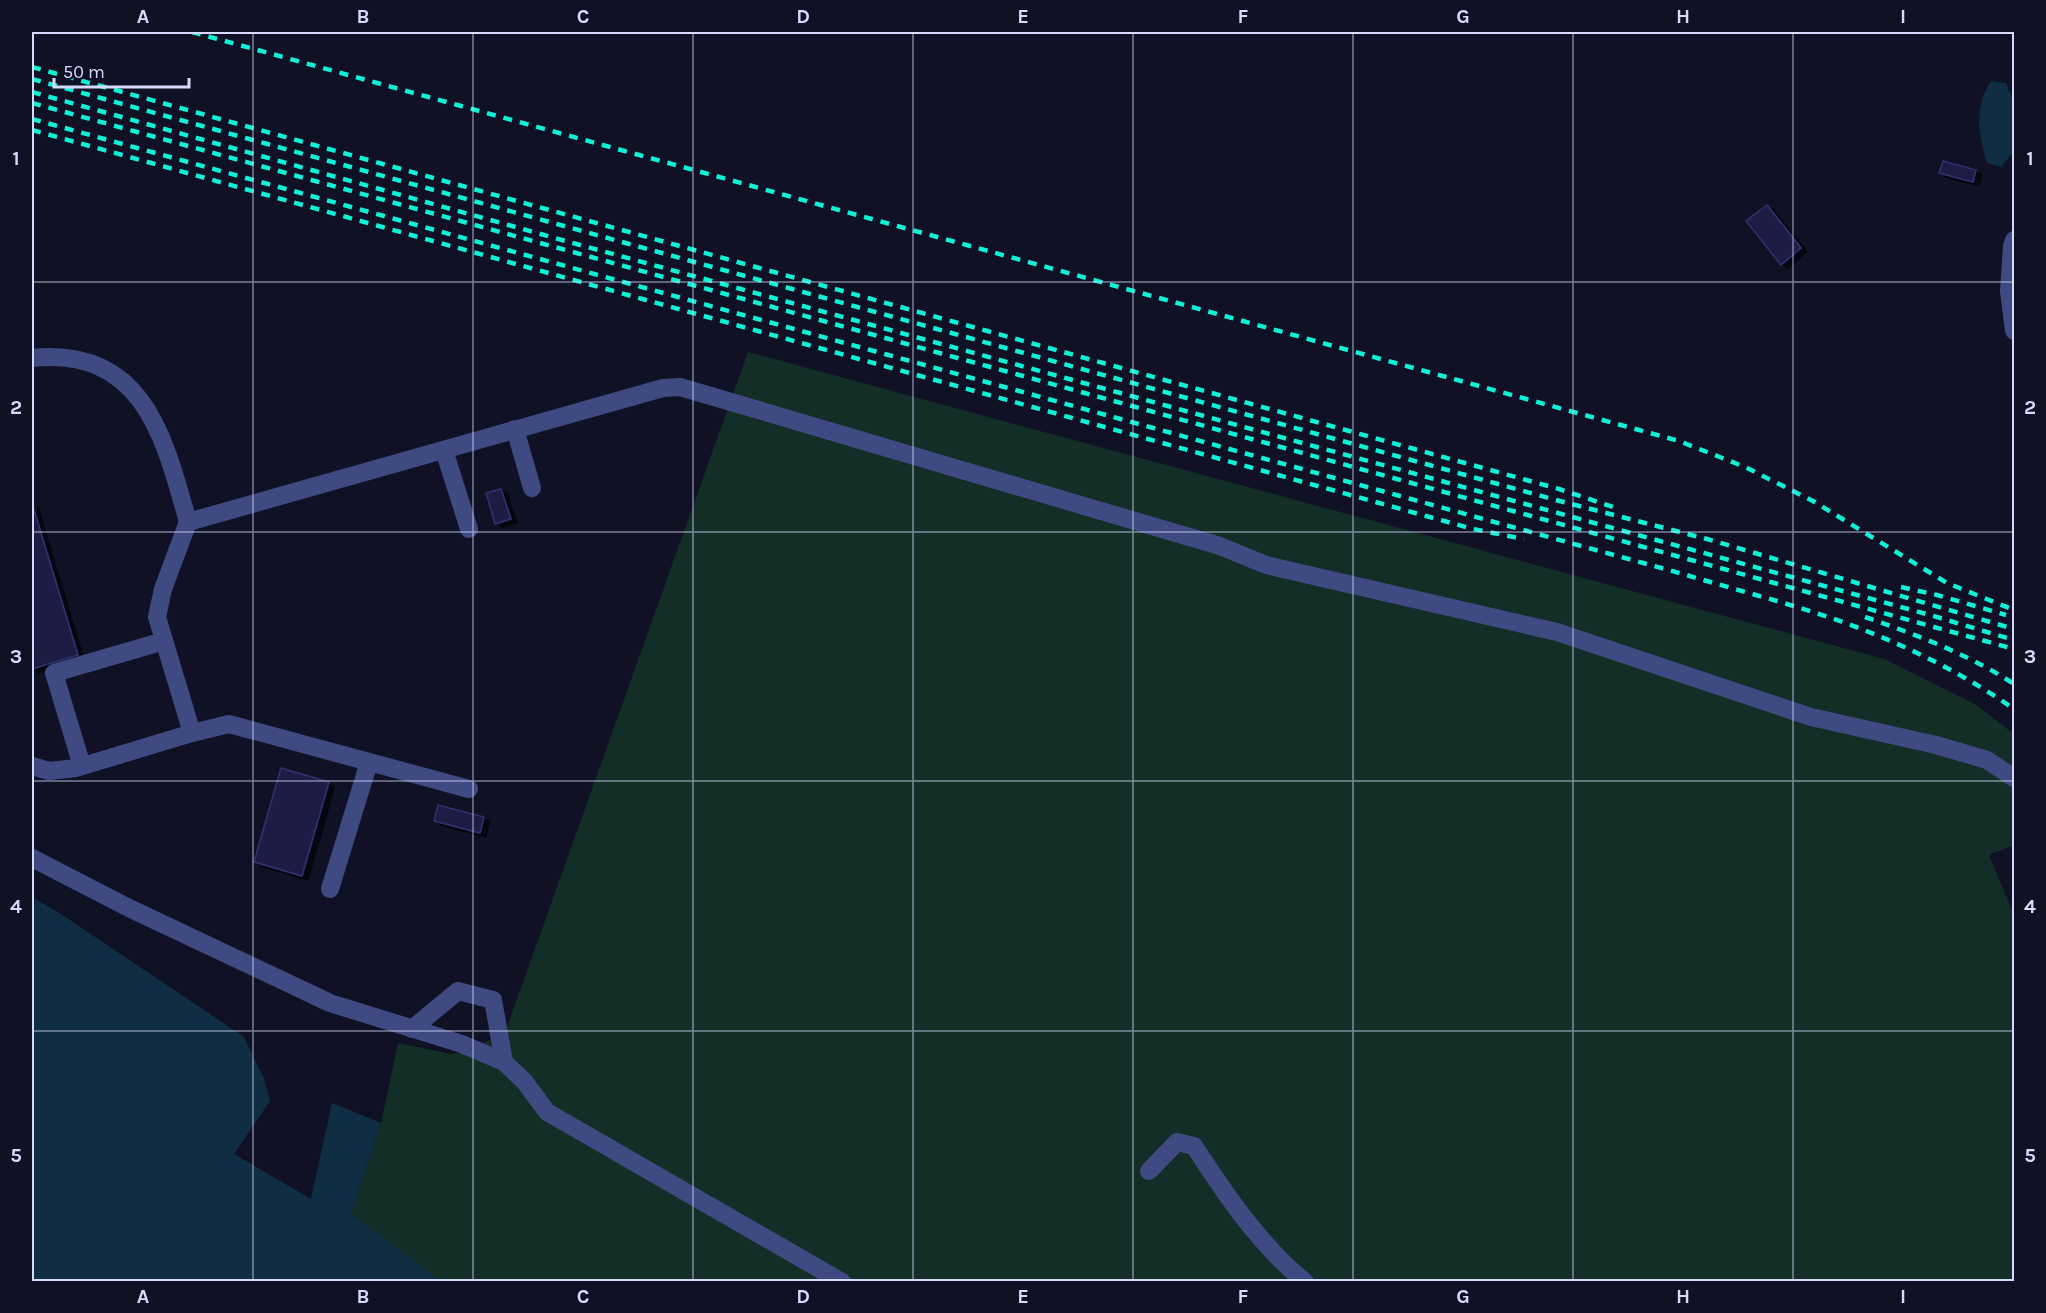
<svg xmlns="http://www.w3.org/2000/svg" width="2046" height="1313" font-family="Karla,sans-serif">
<style>
.green{fill:#132e27}
.water{fill:#0f2e44}
.building{fill:#1d1e44;stroke:#30326f;stroke-width:1.5;filter:url(#shadow)}
.lines{fill:none;stroke-linecap:round;stroke-linejoin:round}
.minor{stroke:#3e4a81;stroke-width:18}
.rail{stroke:#0df1d6;stroke-width:4.5;stroke-dasharray:9 8;stroke-linecap:butt}
.grid{fill:none;stroke:#d6dafd;stroke-width:1.5;stroke-opacity:0.55}
.neatline{fill:none;stroke:#d6dafd;stroke-width:2}
.grid-label{font-size:20px;text-anchor:middle;font-weight:bold;fill:#d6dafd}
</style>
<defs>
<filter id="shadow"><feDropShadow dx="6" dy="4" stdDeviation="0" flood-color="#0009"/></filter>
</defs>
<rect width="100%" height="100%" fill="#101124"/>
<path class="green" d="M748,352L1884,659L1975,704L2014,734V845L1989,855L2014,915V1281L441,1282L351,1214L381,1123L398,1043L451,1054L479,1046L506,1030Z"/>
<g class="water">
<path d="M1991,81L2006,83L2014,103V151L2001,167L1987,163C1978,133 1974,108 1991,81Z"/>
<path d="M32,897L64,916L244,1037L264,1079L270,1101L234,1154L311,1199L332,1103L381,1123L351,1214L441,1281H32Z"/>
</g>
<g class="building">
<path d="M1943,161L1976,170L1973,182L1939,173Z"/>
<path d="M1767,205L1801,248L1781,265L1746,221Z"/>
<path d="M501,489L511,519L495,524L486,493Z"/>
<path d="M32,503L78,655L32,669Z"/>
<path d="M281,768L329,782L302,876L254,862Z"/>
<path d="M438,805L484,817L480,833L434,821Z"/>
</g>
<g class="lines">
<g class="minor">
<path d="M2014,240L2012,246L2009,291L2014,331"/>
<path d="M32,358C143,347 164,436 188,522L663,388L680,387L1220,546L1266,565L1557,632L1811,717L1936,745L1987,760L2014,778"/>
<path d="M515,429L532,488"/>
<path d="M444,450L469,529"/>
<path d="M188,522L163,589L157,617L192,733L229,724L469,789"/>
<path d="M32,766L49,771L76,768L192,733"/>
<path d="M82,766L54,673L164,641"/>
<path d="M32,858L129,908L330,1003L462,1044L504,1062L524,1081L547,1112L842,1282"/>
<path d="M330,889L369,762"/>
<path d="M412,1029L458,991L493,1000L504,1062"/>
<path d="M1149,1171L1177,1142L1194,1146C1226,1195 1259,1244 1305,1282"/>
</g>
<g class="rail">
<path d="M192,32L1679,441L1745,467L1813,501L1947,583L2014,610"/>
<path d="M32,67L1559,489L1613,507"/>
<path d="M32,79L1556,500L1707,539L2014,629"/>
<path d="M32,92L562,240L1930,615L2014,640"/>
<path d="M32,103L2014,649"/>
<path d="M32,119L1683,574C1743,592 1805,607 1864,630C1917,651 1967,676 2014,709"/>
<path d="M32,130L1473,529L1524,539"/>
<path d="M1901,587L1937,595L2006,615"/>
<path d="M1865,617C1917,635 1968,654 2014,684"/>
</g>
</g>
<path class="grid" d="M253,32V1282M473,32V1282M693,32V1282M913,32V1282M1133,32V1282M1353,32V1282M1573,32V1282M1793,32V1282M32,282H2014M32,532H2014M32,781H2014M32,1031H2014"/>
<rect width="2046" height="1313" fill="none" stroke="#101124" stroke-width="66"/>
<path d="M54 78v9h135v-9" fill="none" stroke="#d6dafd" stroke-width="3"/>
<text x="63" y="78" font-size="18" fill="#d6dafd" stroke="#101124" stroke-width="4.5" paint-order="stroke">50 m</text>
<rect x="33" y="33" width="1980" height="1247" class="neatline"/>
<g class="grid-label">
<text x="143" y="23">A</text>
<text x="363" y="23">B</text>
<text x="583" y="23">C</text>
<text x="803" y="23">D</text>
<text x="1023" y="23">E</text>
<text x="1243" y="23">F</text>
<text x="1463" y="23">G</text>
<text x="1683" y="23">H</text>
<text x="1903" y="23">I</text>
<text x="16" y="165">1</text>
<text x="2030" y="165">1</text>
<text x="16" y="414">2</text>
<text x="2030" y="414">2</text>
<text x="16" y="663">3</text>
<text x="2030" y="663">3</text>
<text x="16" y="913">4</text>
<text x="2030" y="913">4</text>
<text x="16" y="1162">5</text>
<text x="2030" y="1162">5</text>
<text x="143" y="1303">A</text>
<text x="363" y="1303">B</text>
<text x="583" y="1303">C</text>
<text x="803" y="1303">D</text>
<text x="1023" y="1303">E</text>
<text x="1243" y="1303">F</text>
<text x="1463" y="1303">G</text>
<text x="1683" y="1303">H</text>
<text x="1903" y="1303">I</text>
</g>
</svg>
